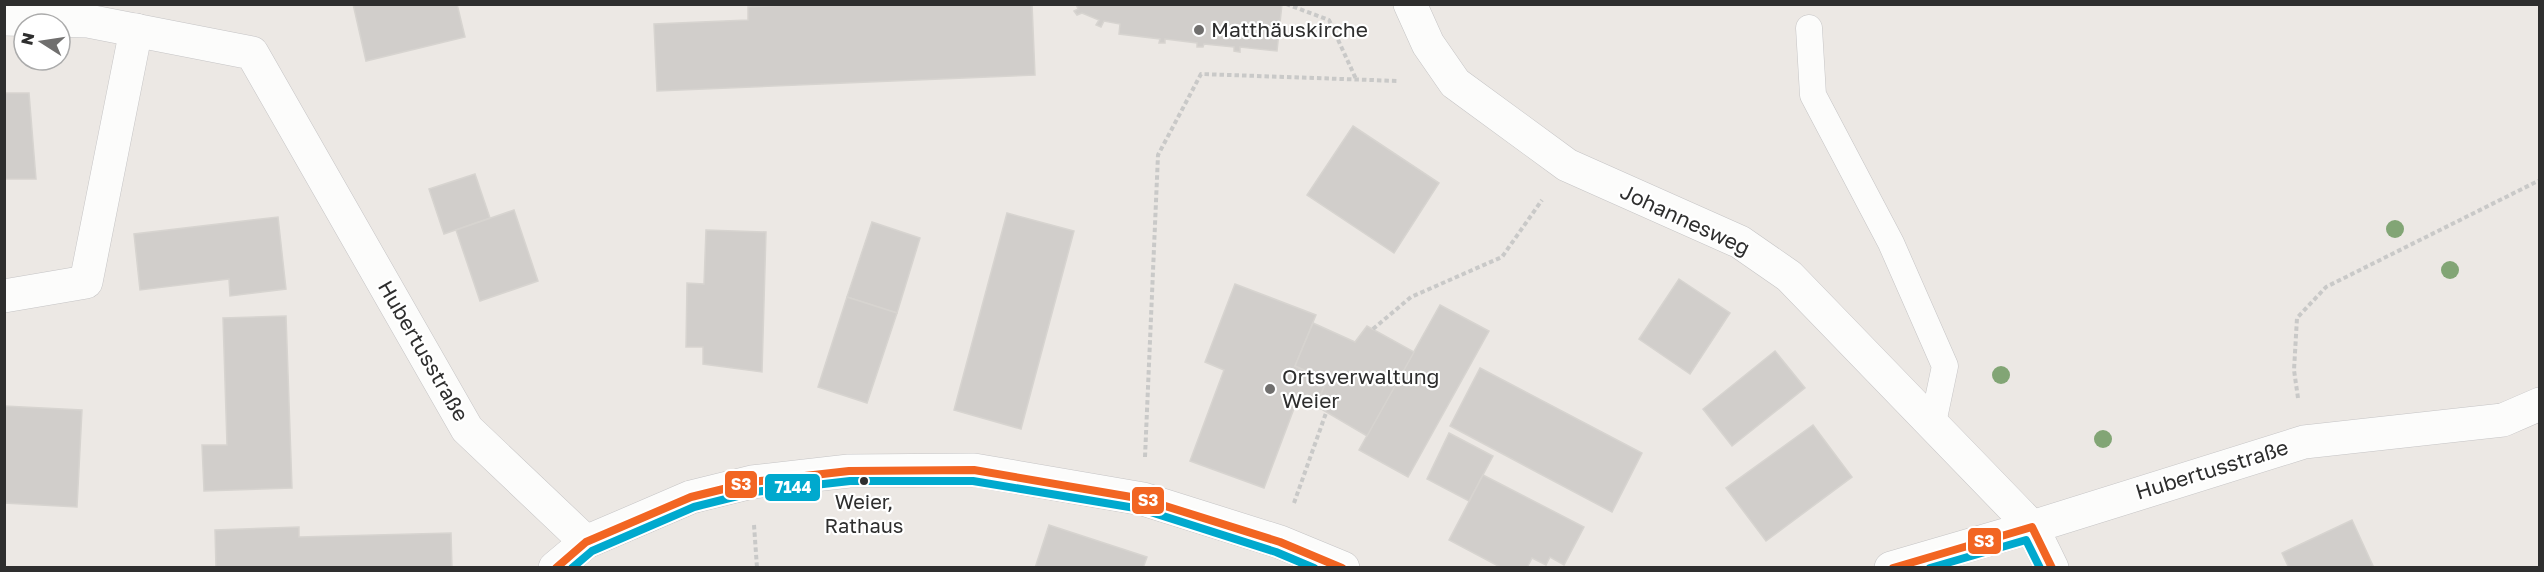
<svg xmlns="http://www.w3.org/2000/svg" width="2544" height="572" font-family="'Golos Text',sans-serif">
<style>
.building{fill:#d1cecb;stroke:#d7d4d0;stroke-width:1.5}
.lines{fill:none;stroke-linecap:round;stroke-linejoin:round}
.service-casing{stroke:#c5c4c5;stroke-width:27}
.minor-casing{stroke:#c5c4c5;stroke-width:34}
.tertiary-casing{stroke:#c5c4c5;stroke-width:34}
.path{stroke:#c9c9c8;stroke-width:4;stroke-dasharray:4.5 3;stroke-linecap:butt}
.service{stroke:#fcfcfb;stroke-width:26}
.minor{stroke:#fcfcfb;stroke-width:33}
.tertiary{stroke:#fcfcfb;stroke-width:33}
.bus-1-casing{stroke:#fff;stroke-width:12}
.bus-2-casing{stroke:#fff;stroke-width:12}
.bus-1{stroke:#f26522;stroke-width:8}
.bus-2{stroke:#00a9ce;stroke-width:8}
.tree{fill:#82a575}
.poi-dot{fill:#706f6e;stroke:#fff;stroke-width:2}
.bus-dot{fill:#2e2e2e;stroke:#fff;stroke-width:2}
.labels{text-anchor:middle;stroke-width:4.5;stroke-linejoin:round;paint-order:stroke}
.bus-label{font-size:20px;fill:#2e2e2e;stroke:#fff}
.poi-label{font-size:21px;fill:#2e2e2e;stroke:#fff;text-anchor:start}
.street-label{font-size:21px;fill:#2e2e2e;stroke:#fff}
.line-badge{stroke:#fff;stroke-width:2}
.badge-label{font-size:16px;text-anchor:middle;font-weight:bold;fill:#fff}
</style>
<rect width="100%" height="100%" fill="#ece8e4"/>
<g class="building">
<path d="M353,4H457L465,37L366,61Z"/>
<path d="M812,4H1032L1035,75L657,91L654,24L748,20V7Z"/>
<path d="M1076,4H1282L1277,51L1240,47V52L1234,51V47L1204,44L1203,47H1197V43L1165,39V43H1159L1160,39L1119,34L1120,24L1104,21L1101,27L1096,25L1099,20L1082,13L1077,15L1074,11L1078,9Z"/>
<path d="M4,93H29L36,179H4Z"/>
<path d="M1353,126L1439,183L1394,253L1307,195Z"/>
<path d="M475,174L490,218L444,234L429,189Z"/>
<path d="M514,210L538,281L480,301L456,230Z"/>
<path d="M1007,213L1074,231L1021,429L954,410Z"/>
<path d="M278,217L286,289L230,296L229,279L140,290L134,234Z"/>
<path d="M872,222L920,238L897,313L847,297Z"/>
<path d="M706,230L766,232L762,372L703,364V347H686L687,283L704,284Z"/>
<path d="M1679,279L1730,313L1690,374L1639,339Z"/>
<path d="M1235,284L1316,315L1295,366L1327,380L1316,406L1298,398L1264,488L1190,461L1224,370L1205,362Z"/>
<path d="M847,297L897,313L867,403L818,387Z"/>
<path d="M1440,305L1489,331L1408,477L1359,450Z"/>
<path d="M286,316L292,488L204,491L202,445H227L223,318Z"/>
<path d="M1313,323L1355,342L1367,326L1414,352L1367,436L1316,406L1327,380L1295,366Z"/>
<path d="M1775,351L1805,388L1732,446L1703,409Z"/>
<path d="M1480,368L1642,453L1612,512L1450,426Z"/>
<path d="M4,406L82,410L77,507L4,503Z"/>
<path d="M1813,425L1852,477L1766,541L1726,488Z"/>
<path d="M1449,433L1493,456L1469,501L1427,479Z"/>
<path d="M1483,475L1584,527L1564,565L1550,557L1546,565L1532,558L1527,568H1502L1449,540Z"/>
<path d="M2352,520L2374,568H2289L2282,553Z"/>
<path d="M1049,525L1147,557L1143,568H1035Z"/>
<path d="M299,527V537L451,533L452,568H216L215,530Z"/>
</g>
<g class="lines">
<g class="service-casing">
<path id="service" d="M1809,28L1813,95L1891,243L1945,366L1933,423"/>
</g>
<g class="minor-casing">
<g id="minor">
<path d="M1410,4L1428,44L1455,83L1567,165L1740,242L1789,276L2032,527L2052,568"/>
<path d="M4,19L88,21L252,53L467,429L586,542"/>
<path d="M4,296L86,282L136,30"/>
</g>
</g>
<g class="tertiary-casing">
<g id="tertiary">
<path d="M555,568L586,542L691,497L752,482L849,471L974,470L1143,499L1280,542L1343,568"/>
<path d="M1891,568L2032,527L2304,442L2503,420L2540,404"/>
</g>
</g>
<g class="path">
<path d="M1286,4L1329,20L1356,79"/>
<path d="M1373,329L1411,297L1502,257L1542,200"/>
<path d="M2298,398L2294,370L2297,318L2326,287L2540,180"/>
<path d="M1145,457L1158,155L1201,74L1399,81"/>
<path d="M1294,503L1326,413"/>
<path d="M754,525L757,568"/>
</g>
<use href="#service" class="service"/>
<use href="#minor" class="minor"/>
<use href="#tertiary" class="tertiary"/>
<g class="bus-1-casing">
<g id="bus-1">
<path d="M556,568L586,542L691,497L752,482L849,471L974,470L1143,499L1280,542L1342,568"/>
<path d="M1893,568L2032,527L2052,568"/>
</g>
</g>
<g class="bus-2-casing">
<g id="bus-2">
<path d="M572,568L592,551L694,507L754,492L850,481H973L1141,509L1276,552L1314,568"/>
<path d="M1930,568L2026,540L2040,568"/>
</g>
</g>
<use href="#bus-1" class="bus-1"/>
<use href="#bus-2" class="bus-2"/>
</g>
<g class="tree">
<circle cx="2395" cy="229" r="9"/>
<circle cx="2450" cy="270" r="9"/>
<circle cx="2001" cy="375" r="9"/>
<circle cx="2103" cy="439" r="9"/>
</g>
<g class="poi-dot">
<circle cx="1199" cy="30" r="6"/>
<circle cx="1270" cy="389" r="6"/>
</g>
<circle class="bus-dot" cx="864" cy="481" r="5"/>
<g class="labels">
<g class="bus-label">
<text x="864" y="509">Weier,<tspan x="864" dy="24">Rathaus</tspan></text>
</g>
<g class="poi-label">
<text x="1211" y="37">Matthäuskirche</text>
<text x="1282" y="384">Ortsverwaltung<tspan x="1282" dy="24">Weier</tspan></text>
</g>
<g class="street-label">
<text transform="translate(1685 220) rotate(25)" y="7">Johannesweg</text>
<text transform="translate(423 351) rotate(60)" y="7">Hubertusstraße</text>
<text transform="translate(2212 470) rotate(-17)" y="7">Hubertusstraße</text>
</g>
</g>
<g class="line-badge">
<rect x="724" y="470" width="34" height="29" rx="6" fill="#f26522"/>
<rect x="764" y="473" width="57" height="29" rx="6" fill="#00a9ce"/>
<rect x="1131" y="486" width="34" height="29" rx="6" fill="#f26522"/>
<rect x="1967" y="527" width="35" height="28" rx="6" fill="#f26522"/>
</g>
<g class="badge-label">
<text x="741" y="490">S3</text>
<text x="793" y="493">7144</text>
<text x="1148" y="506">S3</text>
<text x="1984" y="547">S3</text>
</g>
<rect width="2544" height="572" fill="none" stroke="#2e2e2e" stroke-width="12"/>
<g transform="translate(42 42) rotate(282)"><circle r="28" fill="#ffffff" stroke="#ababab" stroke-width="1.5"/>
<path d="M0-4.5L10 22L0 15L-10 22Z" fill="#706f6e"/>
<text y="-9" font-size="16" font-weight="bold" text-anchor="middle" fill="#2e2e2e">N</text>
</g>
</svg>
